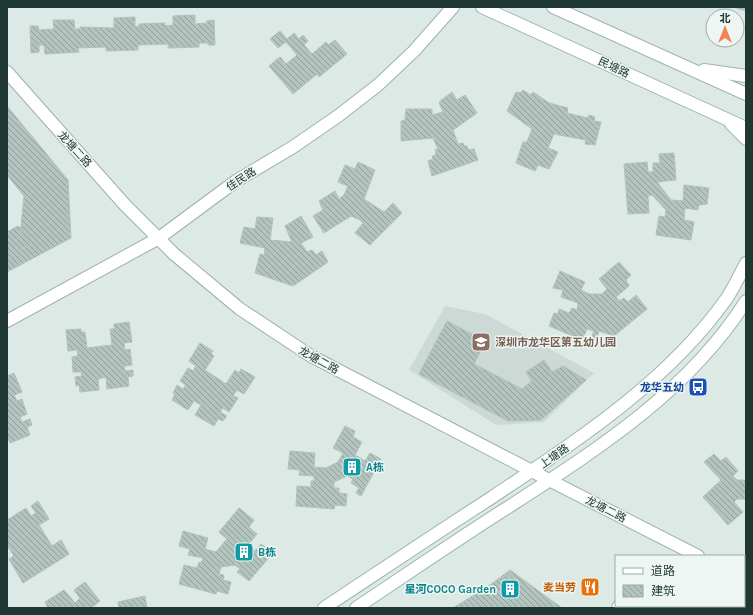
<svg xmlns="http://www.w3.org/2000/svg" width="753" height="615" font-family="Karla,'Noto Sans SC',sans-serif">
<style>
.built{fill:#ccd9d4}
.building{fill:url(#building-back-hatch);stroke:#b0c2bc}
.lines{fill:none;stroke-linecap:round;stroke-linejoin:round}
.lane-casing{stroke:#a0b0ac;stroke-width:9}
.street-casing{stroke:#a0b0ac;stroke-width:14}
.secondary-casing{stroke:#9db5ad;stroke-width:14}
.lane{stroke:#fff;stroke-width:7}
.street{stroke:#fff;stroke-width:12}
.secondary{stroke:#fff;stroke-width:12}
.labels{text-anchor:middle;stroke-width:3;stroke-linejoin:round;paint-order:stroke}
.street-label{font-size:11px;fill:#1f3833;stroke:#edf6f2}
.education-label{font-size:11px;font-weight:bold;fill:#785e54;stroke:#edf6f2;text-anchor:start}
.transit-label{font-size:11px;font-weight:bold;fill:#164399;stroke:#edf6f2;text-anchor:end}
.culture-label{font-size:11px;font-weight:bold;fill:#0d838f;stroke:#edf6f2;text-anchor:start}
.food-label{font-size:11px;font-weight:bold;fill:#c56008;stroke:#edf6f2;text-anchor:end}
</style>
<defs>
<pattern id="building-back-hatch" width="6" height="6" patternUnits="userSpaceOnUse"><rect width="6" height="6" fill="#b3c4be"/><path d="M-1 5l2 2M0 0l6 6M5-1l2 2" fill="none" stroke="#91a09b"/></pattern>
</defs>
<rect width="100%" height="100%" fill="#dde9e5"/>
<path class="built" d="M445,306L485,314L594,373L544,422L496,425L409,370Z"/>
<g class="building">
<path d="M733,7H746V11Z"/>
<path d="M195,15V24L207,23V21L214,20L215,45H208V43H199V47L168,48V44L138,45V50L106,51V47L78,48L79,52L45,54L44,45H39V52L31,53L30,26H38L39,30L54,29L53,20H74L75,29H80V27L114,28V18L135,17V27L139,26V24L165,23V26L173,25V16Z"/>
<path d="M280,31L287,39L294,33L299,39L303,35L308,41L304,45L312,54L326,42L328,45L335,40L347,54L319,77L317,74L293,94L269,66L280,57L286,64L297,55L286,42L278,48L270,39Z"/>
<path d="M523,90L530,95L533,92L549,103L568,108L567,113L588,118L589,115L595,117L594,121L601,122L595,145L585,144L586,140L554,134L548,148L558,152L549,169L538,165L535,171L516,163L523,142H527L532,129L507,111L516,92L520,93Z"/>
<path d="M452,92L457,100L465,95L477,113L453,130L458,144L463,143L464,146H467L468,150L474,149L478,160L432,176L428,161L433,159L432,156L436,155L435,150L438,149L433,138L401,141V121L405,120L406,109H432V115L443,112L439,102Z"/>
<path d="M7,106L68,180L71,238L7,272V235L21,227L24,196L7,175Z"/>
<path d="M674,153L676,180L657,182L671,200L683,201L684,185L709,188L707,204L699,205L698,210L685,208L684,220L694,222L691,240L656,235L659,216L665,217L666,210L652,195L648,196L649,213L628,214L624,164L647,162L648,172H653V163H660L659,154Z"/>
<path d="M358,162L375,170L364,199L384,212L393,203L402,213L370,245L355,233L363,223L360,220L351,216L324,233L313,216L323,210L319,201L335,191L339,199L344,195L348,186L338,182L345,165L355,169Z"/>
<path d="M301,216L313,237L301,243L307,252L312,250L316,255L322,251L328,262L293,286L255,273L260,254L264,255L265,248L240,243L244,227L255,229L257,217L273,218L270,240L292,242L285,226Z"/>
<path d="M18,226L30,245L7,258V232Z"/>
<path d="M619,262L631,275L626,280L629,286L616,297L619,301L624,298L628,302L636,295L647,309L614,336L599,331L596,340L591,338L594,331L587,329L582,340L549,326L554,313L558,314L559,309L569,313L572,308L577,310L578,303L561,297L563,290L553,288L560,271L585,282L581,290L589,294H602L607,289L599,279Z"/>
<path d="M447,321L477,337L472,348L480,352L474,364L522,389L532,381L526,372L544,360L552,372L563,366L586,380L541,420L508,421L419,374Z"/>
<path d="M129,322L132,342L124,343L125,350L130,349L132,365L124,366L125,371L133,370V376L128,377L129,386L107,389L106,377L98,379L99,390L80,392L79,385L76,386L75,377L82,376L81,372H73L72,357L78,356L77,350L68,351L66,330L81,329V332H85L87,348L112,345L110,329H114V324Z"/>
<path d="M200,343L213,351L211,354L214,356L205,370L226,384L235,370L239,373L241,369L255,377L244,394L237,390L233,396L238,398L229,412L223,408L220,412L227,416L223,421L218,419L214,426L195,415L201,405L194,401L188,410L172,400L175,394L173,393L177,385L183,389L186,385L180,381L188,368L193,371L196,366L189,361Z"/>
<path d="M14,373L22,392L14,395L17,401L22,399L27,414L20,417L22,422L30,419L32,425L27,427L30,435L10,443L7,435V376Z"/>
<path d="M345,426L355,431L353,437L362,442L355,455L365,461L370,453L381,459L361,496L356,493L359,488L351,483L353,479L347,476L334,482V488H339V493L347,494L346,506L335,505L334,509L296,506L297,486L311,487V481H314V476L299,475L300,470L288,469L290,451L315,453L314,467L326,468L338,462L343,453L333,448Z"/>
<path d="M714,454L721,461L726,457L738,471L733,476L737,480H746V499H737L734,502L743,512L728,525L703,497L721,480L704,462Z"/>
<path d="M38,501L49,519L39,525L52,546L61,540L69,554L23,583L9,559L14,556L7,545V520L26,508L31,516L36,513L31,506Z"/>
<path d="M239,508L254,520L249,527L257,534L248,545L255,551L261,544L273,553L249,581L237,572L240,569L235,565L221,567L219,574L224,575L223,580L231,582L228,594L217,591L216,594L179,584L184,565L197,568L199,562L201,563L203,558L188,555L190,549L179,546L183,531L208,538L205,549L216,552L227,539L219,532Z"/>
<path d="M510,570L562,608H459Z"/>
<path d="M508,574L547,608H453Z"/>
<path d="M85,582L100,601L91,608H48L45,602L64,590L75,603L80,598L74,590Z"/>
<path d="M145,596L147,608H119L118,602Z"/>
</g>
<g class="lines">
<g class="lane-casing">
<path id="lane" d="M675,608L676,606"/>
</g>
<g class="street-casing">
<g id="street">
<path d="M7,72L125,205L174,254L240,309L311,356L549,480"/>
<path d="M7,321L159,238L236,181L293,147L338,116L378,85L414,51L453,7"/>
<path d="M618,608L619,606"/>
</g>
</g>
<g class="secondary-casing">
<g id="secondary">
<path d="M482,7L746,128"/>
<path d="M553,7L746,94"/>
<path d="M704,70L746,76"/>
<path d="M731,124L746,139"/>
<path d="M549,480L698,556"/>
<path d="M744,580L746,581"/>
<path d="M324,608C380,571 435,534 491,498C576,441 667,383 727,298C734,287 740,275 746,263"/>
<path d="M356,608C407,574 458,539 510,506C598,449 689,391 746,301"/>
</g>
</g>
<use href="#lane" class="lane"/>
<use href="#street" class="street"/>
<use href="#secondary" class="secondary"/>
</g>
<defs>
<g id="school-square" transform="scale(1)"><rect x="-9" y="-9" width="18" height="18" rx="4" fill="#8d6e63" stroke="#edf6f2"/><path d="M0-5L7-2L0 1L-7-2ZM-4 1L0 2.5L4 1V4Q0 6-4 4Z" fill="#fff"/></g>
<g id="bus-square" transform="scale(1)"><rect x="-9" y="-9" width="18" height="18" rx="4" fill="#1a4fb4" stroke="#edf6f2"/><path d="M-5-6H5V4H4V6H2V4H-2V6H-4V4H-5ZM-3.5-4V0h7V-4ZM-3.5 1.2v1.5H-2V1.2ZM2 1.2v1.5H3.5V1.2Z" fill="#fff"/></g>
<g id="building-square" transform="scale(1)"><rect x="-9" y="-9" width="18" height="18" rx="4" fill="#0f9aa8" stroke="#edf6f2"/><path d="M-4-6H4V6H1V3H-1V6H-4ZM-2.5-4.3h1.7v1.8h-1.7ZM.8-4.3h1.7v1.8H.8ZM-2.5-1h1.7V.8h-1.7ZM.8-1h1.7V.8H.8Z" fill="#fff"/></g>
<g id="restaurant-square" transform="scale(1)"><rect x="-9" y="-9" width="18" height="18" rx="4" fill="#e8710a" stroke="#edf6f2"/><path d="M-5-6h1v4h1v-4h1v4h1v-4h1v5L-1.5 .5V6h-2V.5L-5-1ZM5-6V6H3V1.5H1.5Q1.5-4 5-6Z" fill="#fff"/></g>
</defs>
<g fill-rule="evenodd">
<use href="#school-square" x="481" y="342"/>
<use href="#bus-square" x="698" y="387"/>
<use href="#building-square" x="352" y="467"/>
<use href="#building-square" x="244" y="552"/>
<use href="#restaurant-square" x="590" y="587"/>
<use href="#building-square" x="510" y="589"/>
</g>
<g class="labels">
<g class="street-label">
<text transform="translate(614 67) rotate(25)" y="4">民塘路</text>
<text transform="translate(75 149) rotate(48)" y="4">龙塘二路</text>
<text transform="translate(241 179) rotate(-33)" y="4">佳民路</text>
<text transform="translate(319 360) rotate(29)" y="4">龙塘二路</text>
<text transform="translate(554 456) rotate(-35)" y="4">上塘路</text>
<text transform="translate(606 509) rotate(27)" y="4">龙塘二路</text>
</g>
<g class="education-label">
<text x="495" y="346">深圳市龙华区第五幼儿园</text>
</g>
<g class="transit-label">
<text x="684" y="391">龙华五幼</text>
</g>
<g class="culture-label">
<text x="366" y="471">A栋</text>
<text x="258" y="556">B栋</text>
<text x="496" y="593" text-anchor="end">星河COCO Garden</text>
</g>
<g class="food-label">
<text x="576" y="591">麦当劳</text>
</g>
</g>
<rect width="753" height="615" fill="none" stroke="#1f3833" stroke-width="16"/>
<rect x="615" y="555" width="130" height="52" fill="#edf6f2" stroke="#9baaa6"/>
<rect x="623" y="568" width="20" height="6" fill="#ffffff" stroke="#9baaa6"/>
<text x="651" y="575" font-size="12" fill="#1f3833">道路</text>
<rect x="623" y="585" width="20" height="12" fill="url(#building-back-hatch)" stroke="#9baaa6"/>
<text x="651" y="595" font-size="12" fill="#1f3833">建筑</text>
<g transform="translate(725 28)"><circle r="19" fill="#edf6f2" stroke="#9baaa6"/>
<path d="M0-3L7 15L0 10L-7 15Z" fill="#f18454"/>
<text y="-6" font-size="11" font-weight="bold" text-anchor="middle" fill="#1f3833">北</text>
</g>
</svg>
